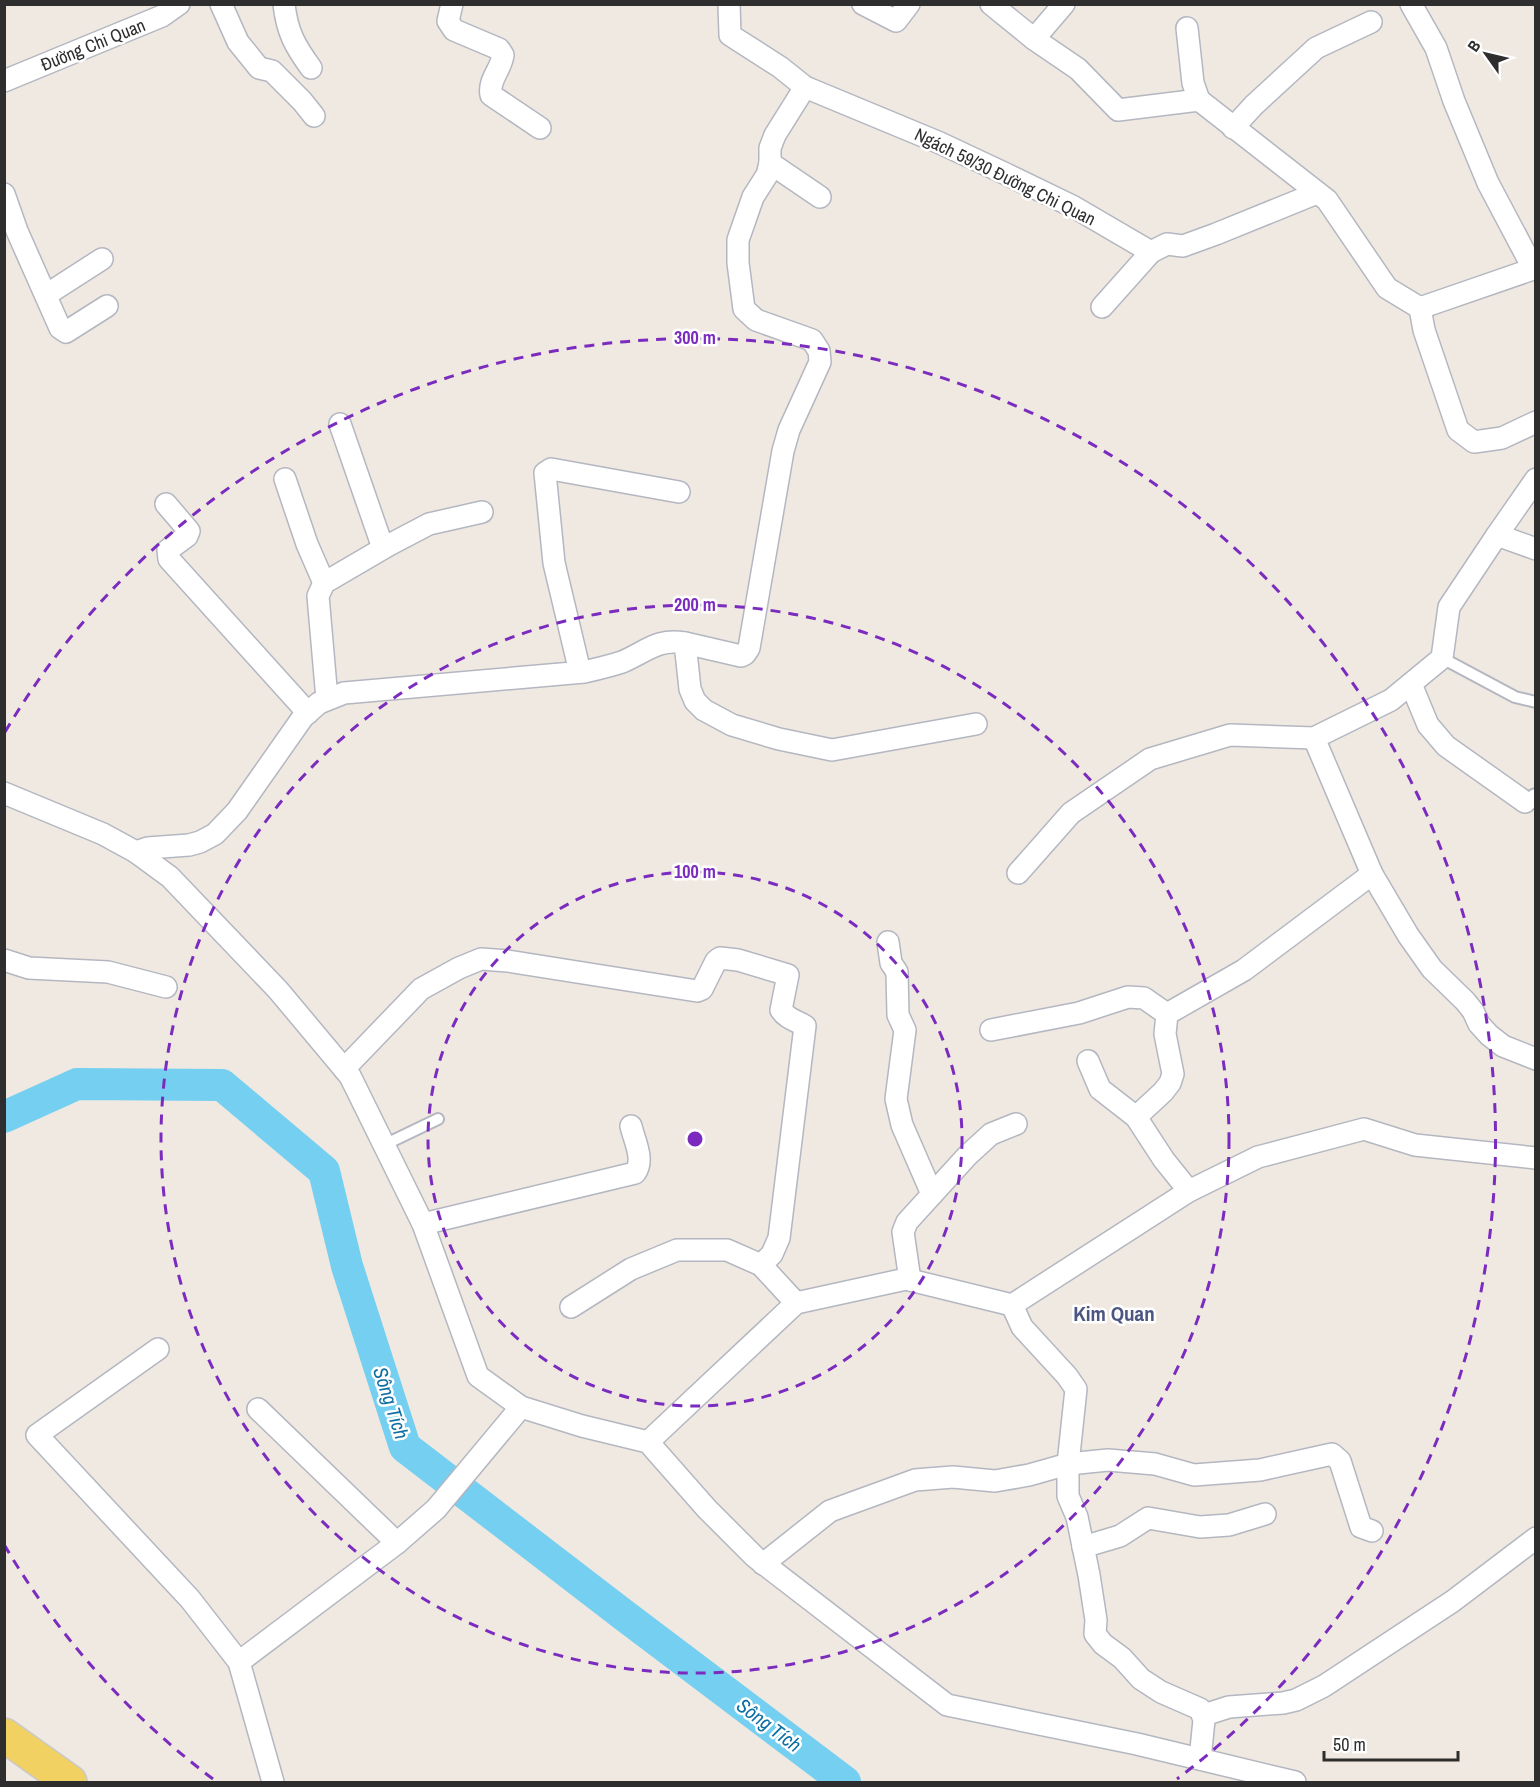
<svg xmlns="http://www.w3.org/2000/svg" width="1540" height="1787" font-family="'Archivo Narrow',sans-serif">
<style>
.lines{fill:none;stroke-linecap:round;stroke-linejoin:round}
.river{stroke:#75cff0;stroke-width:32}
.service-casing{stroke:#b4b7c1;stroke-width:14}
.minor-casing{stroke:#b4b7c1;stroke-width:24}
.primary-casing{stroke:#c9c9c9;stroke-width:36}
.service{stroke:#fff;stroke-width:10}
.minor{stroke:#fff;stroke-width:21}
.primary{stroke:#f2d163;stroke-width:33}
.ring{fill:none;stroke:#7b2cbf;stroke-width:3;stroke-dasharray:10 8}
.labels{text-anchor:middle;stroke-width:5;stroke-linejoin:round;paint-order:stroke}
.street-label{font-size:18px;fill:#2e2e2e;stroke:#fff}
.water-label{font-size:20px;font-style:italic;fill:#0d6fa3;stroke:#fff}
.quarter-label{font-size:21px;font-weight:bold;fill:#4d5680;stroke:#fff}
.centre{fill:#7b2cbf;stroke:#fff;stroke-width:3}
.ring-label{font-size:18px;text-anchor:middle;font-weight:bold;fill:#7b2cbf;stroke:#fff;stroke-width:5;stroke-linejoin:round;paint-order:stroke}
</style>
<rect width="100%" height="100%" fill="#efe9e1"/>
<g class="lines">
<path class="river" d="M4,1117L77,1084L222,1085L324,1171L347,1266L405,1447L625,1616L845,1782"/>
<g class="service-casing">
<g id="service">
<path d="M1442,658L1515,697L1536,702"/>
<path d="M1533,795L1536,794"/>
<path d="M384,1145L438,1119"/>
</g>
</g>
<g class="minor-casing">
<g id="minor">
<path d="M221,4L238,42L259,68L272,71L302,101L314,116"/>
<path d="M284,4C287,32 295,46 311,68"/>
<path d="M452,4L448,21L454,30L499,49L503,55C501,70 488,80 491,95L540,128"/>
<path d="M729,4L730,35L780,67L805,87L940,143L1006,174L1074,207L1151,252"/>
<path d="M863,4L896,21L909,4"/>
<path d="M991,4L1034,39L1078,69L1118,110L1199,100L1327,200L1387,288L1420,308"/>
<path d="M1411,4L1436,48L1454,101L1488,183L1533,268"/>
<path d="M1187,28L1193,83L1199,100"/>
<path d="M1034,39L1064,4"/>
<path d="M4,81L162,16L179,4"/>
<path d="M1233,128L1254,105L1316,48L1371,22"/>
<path d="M770,163L820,197"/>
<path d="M4,194L17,231L60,328L66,332L107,306"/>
<path d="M46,295L102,259"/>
<path d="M1102,307L1151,252L1167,244L1183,246L1216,234L1317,193"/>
<path d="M1420,308L1424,330L1458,430L1474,442L1502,438L1536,422"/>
<path d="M1420,308L1536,268"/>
<path d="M340,424L383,548"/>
<path d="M285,479L307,544L324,583"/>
<path d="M166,504L189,531L187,536L168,550L169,559L308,713"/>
<path d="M1497,535L1536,479"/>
<path d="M685,643L741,656L745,654L749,648L783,451L789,430L820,362L819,351L812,340L756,320L744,309L738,263V240L753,197L767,175L770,163V148L775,135L805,87"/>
<path d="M580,672L554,563L545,473L551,469L679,492"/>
<path d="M1411,684L1428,725L1446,746L1525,802"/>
<path d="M327,699L318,596L324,583L389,545L429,524L482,512"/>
<path d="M1314,738L1372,874L1408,935L1432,969L1465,1001L1473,1011L1479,1024L1489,1035L1503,1046L1536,1059"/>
<path d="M4,793L103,834L136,852L170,877L278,990L350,1076L423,1224L478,1376L521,1407L582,1426L648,1442L707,1509L755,1557L947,1705L1137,1744L1295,1782"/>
<path d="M136,852L148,848L189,845L200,842L215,834L237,811L303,717L319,703L344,693L584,672C597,669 610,666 622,662C646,652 657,638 685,643L690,689L695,701L704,710L732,725L779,739L832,750L976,724"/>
<path d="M1018,873L1071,813L1150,759L1230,735L1314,738L1391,700L1442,658L1449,607L1497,535L1536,549"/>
<path d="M888,942L891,963L897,972L898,1015L905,1030L896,1099L902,1125L932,1194"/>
<path d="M4,960L29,968L108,972L166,987"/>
<path d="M991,1030L1079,1013L1128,997L1144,998L1167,1014"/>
<path d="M1088,1061L1100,1089L1136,1117"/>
<path d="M344,1069L421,989L459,968L481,959L508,961L697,991L702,989L716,961L720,958L738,960L788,975L781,1010C788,1020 796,1020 805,1026L779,1238L772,1254L761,1265"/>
<path d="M1189,1191L1164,1160L1136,1117L1163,1092L1170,1083L1173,1074L1165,1034L1167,1014L1244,970L1372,874"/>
<path d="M423,1224L635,1173C645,1160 634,1140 631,1126"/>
<path d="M910,1280L903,1232L907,1222L968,1155L991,1134L1016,1124"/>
<path d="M1012,1305L1022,1327L1067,1376L1076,1389L1068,1464V1496L1077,1517L1089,1575L1096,1620L1095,1634L1103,1644L1122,1658L1141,1679L1161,1692L1200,1709L1204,1720L1200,1759"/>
<path d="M571,1307L631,1269L677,1250H727L761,1265L796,1303"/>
<path d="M158,1349L37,1435L190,1599L239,1662L273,1782"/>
<path d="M258,1409L397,1543"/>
<path d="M648,1442L796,1303L906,1279L1012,1305L1189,1191L1258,1157L1364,1129L1415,1145L1536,1158"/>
<path d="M1083,1547L1120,1536L1148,1518L1200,1527L1229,1525L1265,1514"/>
<path d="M763,1564L830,1511L915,1480L953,1477L995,1481L1029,1475L1068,1464L1108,1460L1155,1464L1194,1475L1260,1470L1332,1454L1340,1461L1361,1527L1372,1531"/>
<path d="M239,1662L397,1543L436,1509L521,1407"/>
<path d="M1204,1715L1229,1707L1283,1703L1296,1700L1324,1686L1453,1601L1536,1538"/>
</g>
</g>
<g class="primary-casing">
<path id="primary" d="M4,1735L70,1782"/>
</g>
<use href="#service" class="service"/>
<use href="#minor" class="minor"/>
<use href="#primary" class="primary"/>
</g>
<g class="ring">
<circle cx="695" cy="1139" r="267"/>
<circle cx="695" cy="1139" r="534"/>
<path d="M213 1779A801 801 0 0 1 5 1546M5 732A801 801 0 1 1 1177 1779"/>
</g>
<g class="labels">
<g class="street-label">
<text transform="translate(93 45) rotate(-22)" y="6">Đường Chi Quan</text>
<text transform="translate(1005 177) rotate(26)" y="6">Ngách 59/30 Đường Chi Quan</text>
</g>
<g class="water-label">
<text transform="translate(391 1403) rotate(72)" y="7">Sông Tích</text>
<text transform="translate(769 1725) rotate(37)" y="7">Sông Tích</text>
</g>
<g class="quarter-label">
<text x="1114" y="1321">Kim Quan</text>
</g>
</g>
<circle cx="695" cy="1139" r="9" class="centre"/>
<g class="ring-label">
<text x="695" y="344">300 m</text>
<text x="695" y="611">200 m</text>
<text x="695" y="878">100 m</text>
</g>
<rect width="1540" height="1787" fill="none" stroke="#2e2e2e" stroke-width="12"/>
<g transform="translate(1486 54) rotate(304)" stroke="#ffffff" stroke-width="4.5" paint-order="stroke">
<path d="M0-4.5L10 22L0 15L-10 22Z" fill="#2e2e2e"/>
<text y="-9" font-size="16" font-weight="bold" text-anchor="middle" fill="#2e2e2e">B</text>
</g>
<path d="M1324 1751v9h134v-9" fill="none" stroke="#2e2e2e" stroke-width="3"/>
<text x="1333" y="1751" font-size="18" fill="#2e2e2e" stroke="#ffffff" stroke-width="4.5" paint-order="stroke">50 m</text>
</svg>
